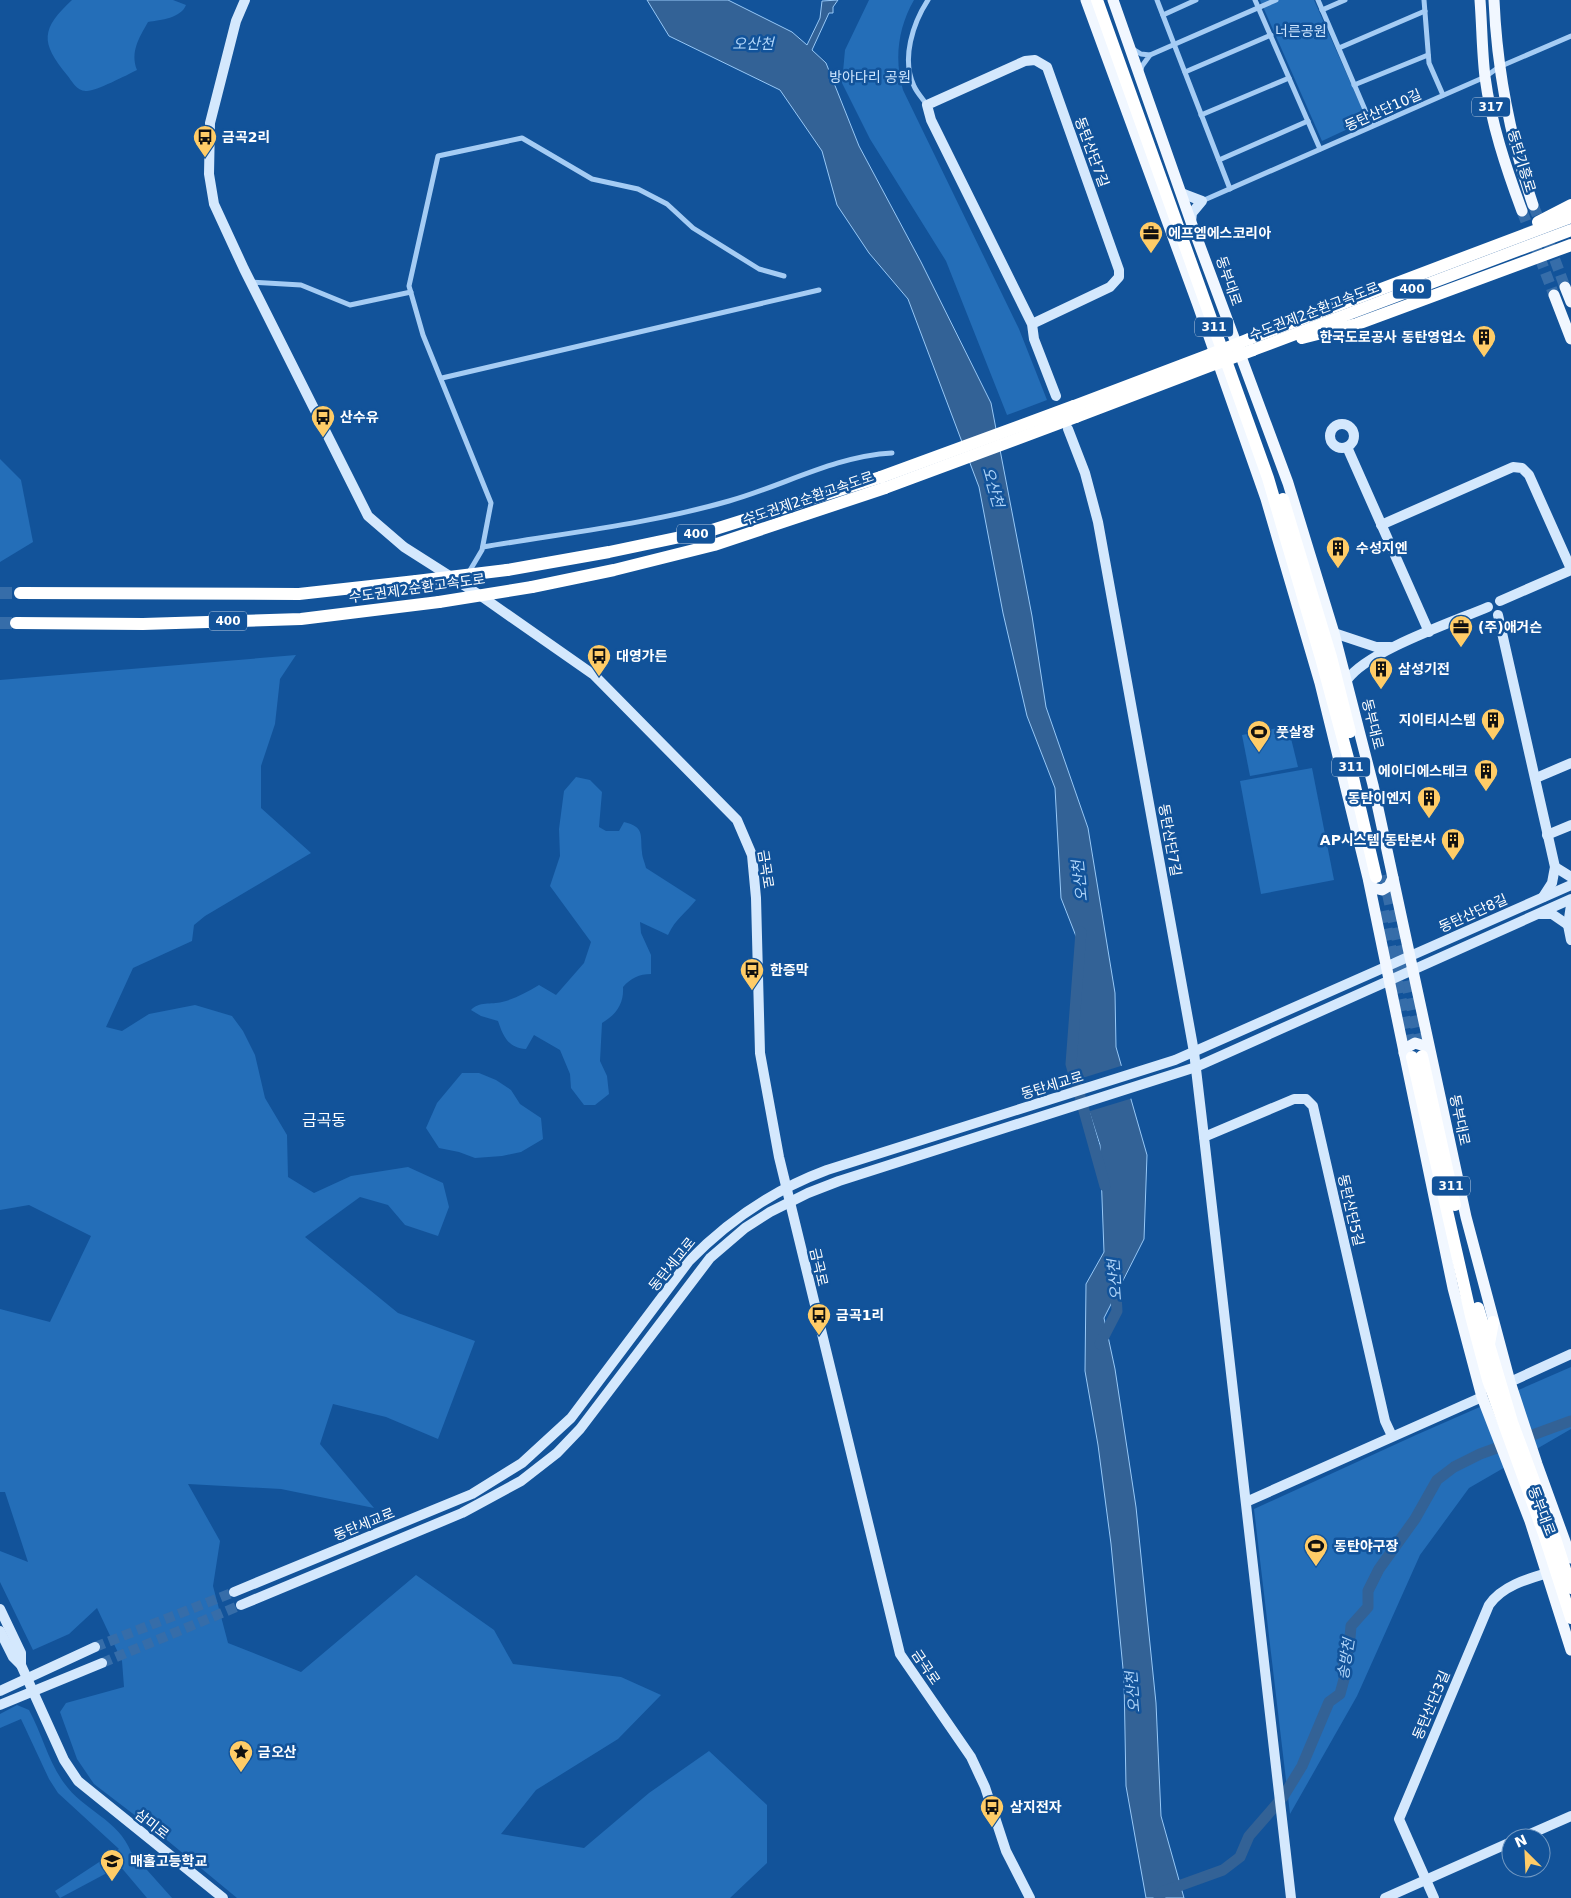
<svg xmlns="http://www.w3.org/2000/svg" width="1571" height="1898" font-family="'DejaVu Sans','Noto Sans KR',sans-serif">
<style>
.green{fill:#246eb8}
.water{fill:#336296;stroke:#97c8f7}
.pier{fill:#12539a}
.lines{fill:none;stroke-linecap:round;stroke-linejoin:round}
.river{stroke:#336296;stroke-width:11}
.secondary-tunnel{stroke:#366da9;stroke-width:10;stroke-dasharray:10 5;stroke-linecap:butt}
.primary-tunnel{stroke:#366da9;stroke-width:11;stroke-dasharray:11 5.5;stroke-linecap:butt}
.highway-tunnel{stroke:#366da9;stroke-width:12;stroke-dasharray:12 6;stroke-linecap:butt}
.street{stroke:#a5ccf4;stroke-width:5}
.secondary{stroke:#d4e8fd;stroke-width:10}
.primary{stroke:#f1f7ff;stroke-width:11}
.highway{stroke:#fff;stroke-width:12}
.highway-bridge{stroke:#fff;stroke-width:12}
.labels{text-anchor:middle;stroke-width:5;stroke-linejoin:round;paint-order:stroke}
.shield{fill:#12539a;stroke:#b8cbe1;stroke-width:1}
.shield-label{font-size:12px;font-weight:bold;fill:#fff}
.park-label{font-size:14px;fill:#cde5fe;stroke:#12539a}
.street-label{font-size:14px;fill:#fff;stroke:#12539a}
.poi-label{font-size:14px;font-weight:bold;fill:#fff;stroke:#12539a;text-anchor:start}
.water-label{font-size:15px;font-style:italic;fill:#b1d6fa;stroke:#12539a}
.quarter-label{font-size:16px;fill:#fff;stroke:#12539a}
</style>
<rect width="100%" height="100%" fill="#12539a"/>
<g class="green">
<path d="M72,0H173L186,5C181,18 161,20 148,22C139,38 130,52 137,70C127,75 96,91 87,91C77,92 72,81 67,75C40,42 41,29 72,0Z"/>
<path d="M869,0H914C898,28 894,59 903,90L1019,329L1047,400L1007,415L946,261L870,139L842,83L845,50Z"/>
<path d="M1260,0H1314L1367,120L1322,141Z"/>
<path d="M0,459L21,480L33,542L0,562Z"/>
<path d="M296,655L280,679L275,724L261,766V808L311,853L205,916L194,925L192,941L133,968L106,1027L122,1031L149,1014L195,1005L232,1016L243,1031L255,1055L265,1098L287,1135L288,1177L314,1193L351,1176L408,1167L443,1183L449,1207L438,1236L405,1225L388,1205L360,1197L305,1237L398,1313L475,1341L438,1439L386,1417L333,1404L320,1444L374,1508L281,1489L188,1484L220,1541L213,1586L228,1643L301,1672L416,1575L494,1630L513,1664L621,1677L661,1695L618,1739L536,1790L501,1834L584,1848L649,1793L709,1751L767,1805V1863L730,1898H237L162,1836L94,1784L77,1759L60,1712L66,1703L124,1687L122,1661L97,1608L69,1634L33,1650L0,1582V1551L28,1562L5,1492H0V1309L50,1322L91,1236L29,1205L0,1210V680Z"/>
<path d="M1288,726L1298,767L1250,776L1242,735Z"/>
<path d="M1312,768L1334,880L1261,894L1240,781Z"/>
<path d="M576,777L590,780L602,792L599,827L606,831H619L624,822C645,827 640,835 642,852C642,857 645,863 646,868L696,900C685,914 676,918 668,935L640,922L641,933L651,955V974C639,974 631,978 623,987C624,1003 617,1014 602,1023L600,1061L607,1076L609,1094L595,1105H584L571,1088L570,1074L560,1050L534,1035L526,1049C508,1048 503,1036 498,1021L481,1016L471,1010C479,1001 491,1005 502,1002C515,999 527,992 539,985L556,995L584,963L591,942L550,886L560,856L559,829L564,791Z"/>
<path d="M462,1073H479L496,1080L511,1090L520,1104L541,1118L543,1139L521,1152L502,1156L475,1158L459,1152L439,1148L426,1128L437,1103Z"/>
<path d="M1571,1367V1429L1469,1488L1420,1555L1357,1696L1290,1814L1254,1509L1416,1435Z"/>
<path d="M17,1705L29,1710C42,1734 48,1761 64,1783C83,1810 119,1820 131,1852L172,1898H147L120,1866L60,1898L55,1891L119,1849L58,1793L49,1779L21,1719L0,1728V1714Z"/>
</g>
<path class="water" d="M647,0H728L792,32L807,45L820,18L822,1L838,0L833,7V13H829L812,50L826,63L859,146L921,262L991,403L1032,616L1046,707L1088,828L1115,993L1116,1047L1147,1155L1144,1239L1104,1318L1115,1369L1136,1507L1156,1703L1161,1816L1184,1898H1146L1126,1786L1124,1679L1111,1544L1098,1445L1085,1371L1086,1284L1104,1252L1100,1145L1075,1068L1081,949L1061,898L1055,788L1027,716L1003,613L979,487L908,299L869,253L837,205L822,151L780,90L669,36Z"/>
<path class="pier" d="M1124,1065L1133,1098L1087,1112L1076,1080Z"/>
<g class="lines">
<g class="river">
<path d="M1081,932L1071,1064L1105,1186"/>
<path d="M1100,1344L1117,1311L1115,1279"/>
<path d="M1159,1898L1162,1892L1223,1870L1240,1857L1249,1836L1283,1797L1302,1766L1329,1702L1340,1694L1346,1672L1343,1661L1349,1649L1351,1626L1368,1607V1591L1379,1569L1415,1519L1437,1480L1454,1467L1480,1454L1571,1421"/>
</g>
<g class="secondary-tunnel">
<path d="M95,1647L234,1592"/>
<path d="M102,1663L241,1605"/>
</g>
<g class="primary-tunnel">
<path d="M1533,205L1543,229"/>
<path d="M1522,211L1554,295"/>
<path d="M1549,244L1565,287"/>
</g>
<g class="highway-tunnel">
<path d="M0,593H20"/>
<path d="M0,623H16"/>
<path d="M1384,875L1422,1054"/>
<path d="M1383,911L1412,1056"/>
</g>
<g class="street">
<path d="M1157,0L1230,189"/>
<path d="M1255,0L1320,149"/>
<path d="M1318,0L1372,126"/>
<path d="M1424,0L1429,63L1443,95"/>
<path d="M1322,10L1345,0"/>
<path d="M1163,15L1196,0"/>
<path d="M1339,48L1425,11"/>
<path d="M1133,49L1141,54L1150,55L1142,66L1140,73"/>
<path d="M1150,55L1276,0"/>
<path d="M1185,72L1271,35"/>
<path d="M1354,85L1428,55"/>
<path d="M927,105C923,99 917,93 914,86C901,59 913,23 928,0"/>
<path d="M1201,115L1289,78"/>
<path d="M1219,160L1308,121"/>
<path d="M1202,201L1485,77L1499,67L1571,36"/>
<path d="M251,282L301,285L350,305L411,292"/>
<path d="M442,378L819,290"/>
<path d="M483,547C565,533 649,524 729,501C783,486 835,456 892,453"/>
<path d="M469,572L482,550L491,503L423,335L409,286L438,156L522,138L592,179L638,189L667,204L693,228L759,269L784,276"/>
</g>
<g class="secondary">
<path d="M245,0L236,21L210,123L209,174L214,204L244,269L368,516L404,547L481,596L594,675L737,820L752,855L756,898L760,1053L779,1157L900,1654L971,1757L985,1787L1006,1851L1030,1898"/>
<path d="M1181,193L1202,201L1192,213L1191,222"/>
<path d="M1032,324L1110,287L1119,277V270L1047,67L1035,60L1025,61L927,105L931,120L1032,324L1034,339L1056,396"/>
<circle cx="1342" cy="436" r="12"/>
<path d="M1068,429L1085,473L1098,522L1194,1052L1204,1137"/>
<path d="M1347,447L1429,632"/>
<path d="M1381,525L1513,467L1522,468L1529,475L1571,569"/>
<path d="M1500,601L1571,570"/>
<path d="M1498,615L1555,867L1552,883L1543,897"/>
<path d="M1334,633L1376,647H1390"/>
<path d="M1347,680C1367,651 1453,622 1488,607"/>
<path d="M1536,778L1571,763"/>
<path d="M1547,835L1571,825"/>
<path d="M1555,867L1571,877"/>
<path d="M1571,905L1568,925L1571,940"/>
<path d="M1540,914H1552L1568,925"/>
<path d="M1510,1382L1571,1354"/>
<path d="M1246,1502L1482,1397"/>
<path d="M234,1592L472,1494L522,1463L571,1418L689,1261C729,1220 773,1190 827,1170L1175,1060L1571,885"/>
<path d="M241,1605L462,1513L521,1481L557,1453L580,1429L710,1258L745,1228L770,1212L808,1193L839,1181L1196,1067L1571,899"/>
<path d="M0,1609L21,1653V1665"/>
<path d="M0,1631L13,1657L21,1665L64,1760L78,1781L223,1898"/>
<path d="M0,1691L95,1647"/>
<path d="M0,1705L102,1663"/>
<path d="M1521,1838L1571,1816"/>
<path d="M1291,1898L1204,1137L1294,1099H1306L1313,1106L1385,1421L1392,1436"/>
<path d="M1385,1898L1511,1842"/>
<path d="M1434,1898L1399,1819L1489,1605C1502,1586 1527,1579 1548,1573"/>
</g>
<g class="primary">
<path d="M1086,0L1198,305L1266,499L1320,683L1368,878L1453,1288L1482,1397L1530,1521L1571,1650"/>
<path d="M1113,0L1191,222L1288,483L1334,633L1373,785L1466,1217L1510,1382L1537,1464L1571,1558"/>
<path d="M1480,0C1482,26 1482,52 1485,77C1491,123 1506,168 1522,211"/>
<path d="M1494,0C1497,71 1510,138 1533,205"/>
<path d="M1565,287L1571,302"/>
<path d="M1554,295L1571,339"/>
<path d="M1369,880L1373,888L1382,890L1389,886L1393,878"/>
<path d="M1404,1053L1406,1048L1415,1043L1428,1047"/>
</g>
<g class="highway">
<path d="M1097,0L1268,478L1321,658L1352,773L1376,877"/>
<path d="M1538,222L1571,205"/>
<path d="M1302,338L1357,324L1571,245"/>
<path d="M1249,339L1571,217"/>
<path d="M1253,350L1571,230"/>
<path d="M1074,406L1211,354"/>
<path d="M1076,417L1215,364"/>
<path d="M1283,499L1331,657L1350,732"/>
<path d="M507,570L609,552L709,531L881,477"/>
<path d="M532,587L614,570L714,545L885,488"/>
<path d="M20,593L299,594L416,581"/>
<path d="M16,623L143,624L301,619L439,602"/>
<path d="M1422,1056L1455,1205"/>
<path d="M1412,1057L1471,1316L1488,1380L1544,1534L1571,1618"/>
<path d="M1478,1308L1512,1422L1548,1519"/>
<path d="M1489,1344L1493,1322"/>
<path d="M1555,1538L1571,1588"/>
</g>
<g class="highway-bridge">
<path d="M1211,354L1249,339"/>
<path d="M1215,364L1253,350"/>
<path d="M881,477L1074,406"/>
<path d="M885,488L1076,417"/>
<path d="M416,581L507,570"/>
<path d="M439,602L532,587"/>
</g>
</g>
<defs>
<g id="bus-pin" transform="scale(1.25)"><path d="M0 17L-7.5 6A9.5 9.5 0 1 1 7.5 6Z" fill="#ffcc67" stroke="#12539a"/><path d="M-5-6H5V4H4V6H2V4H-2V6H-4V4H-5ZM-3.5-4V0h7V-4ZM-3.5 1.2v1.5H-2V1.2ZM2 1.2v1.5H3.5V1.2Z" fill="#111"/></g>
<g id="office-pin" transform="scale(1.25)"><path d="M0 17L-7.5 6A9.5 9.5 0 1 1 7.5 6Z" fill="#ffcc67" stroke="#12539a"/><path d="M-6-3h4V-5.5h4V-3h4V5H-6ZM-1-4.5V-3h2v-1.5ZM-6 0V1H6V0Z" fill="#111"/></g>
<g id="building-pin" transform="scale(1.25)"><path d="M0 17L-7.5 6A9.5 9.5 0 1 1 7.5 6Z" fill="#ffcc67" stroke="#12539a"/><path d="M-4-6H4V6H1V3H-1V6H-4ZM-2.5-4.3h1.7v1.8h-1.7ZM.8-4.3h1.7v1.8H.8ZM-2.5-1h1.7V.8h-1.7ZM.8-1h1.7V.8H.8Z" fill="#111"/></g>
<g id="stadium-pin" transform="scale(1.25)"><path d="M0 17L-7.5 6A9.5 9.5 0 1 1 7.5 6Z" fill="#ffcc67" stroke="#12539a"/><path d="M0-5a6.5 5 0 1 0 0 10a6.5 5 0 1 0 0-10ZM-3.5-1.8h7v3.6h-7Z" fill="#111"/></g>
<g id="sight-pin" transform="scale(1.25)"><path d="M0 17L-7.5 6A9.5 9.5 0 1 1 7.5 6Z" fill="#ffcc67" stroke="#12539a"/><path d="M0-6L1.8-2.2L6-1.7L2.9 1.2L3.7 5.4L0 3.3L-3.7 5.4L-2.9 1.2L-6-1.7L-1.8-2.2Z" fill="#111"/></g>
<g id="school-pin" transform="scale(1.25)"><path d="M0 17L-7.5 6A9.5 9.5 0 1 1 7.5 6Z" fill="#ffcc67" stroke="#12539a"/><path d="M0-5L7-2L0 1L-7-2ZM-4 1L0 2.5L4 1V4Q0 6-4 4Z" fill="#111"/></g>
</defs>
<g fill-rule="evenodd">
<use href="#bus-pin" x="205" y="137"/>
<use href="#office-pin" x="1151" y="233"/>
<use href="#building-pin" x="1484" y="337"/>
<use href="#bus-pin" x="323" y="417"/>
<use href="#building-pin" x="1338" y="548"/>
<use href="#office-pin" x="1461" y="627"/>
<use href="#bus-pin" x="599" y="656"/>
<use href="#building-pin" x="1381" y="669"/>
<use href="#building-pin" x="1493" y="720"/>
<use href="#stadium-pin" x="1259" y="732"/>
<use href="#building-pin" x="1486" y="771"/>
<use href="#building-pin" x="1429" y="798"/>
<use href="#building-pin" x="1453" y="840"/>
<use href="#bus-pin" x="752" y="970"/>
<use href="#bus-pin" x="819" y="1315"/>
<use href="#stadium-pin" x="1316" y="1546"/>
<use href="#sight-pin" x="241" y="1752"/>
<use href="#bus-pin" x="992" y="1807"/>
<use href="#school-pin" x="112" y="1861"/>
</g>
<g class="labels">
<g class="shield">
<rect x="1472" y="97.5" width="38" height="19" rx="4"/>
<rect x="1393" y="279.5" width="38" height="19" rx="4"/>
<rect x="1195" y="317.5" width="38" height="19" rx="4"/>
<rect x="677" y="524.5" width="38" height="19" rx="4"/>
<rect x="209" y="611.5" width="38" height="19" rx="4"/>
<rect x="1332" y="757.5" width="38" height="19" rx="4"/>
<rect x="1432" y="1176.5" width="38" height="19" rx="4"/>
</g>
<g class="shield-label">
<text x="1491" y="111">317</text>
<text x="1412" y="293">400</text>
<text x="1214" y="331">311</text>
<text x="696" y="538">400</text>
<text x="228" y="625">400</text>
<text x="1351" y="771">311</text>
<text x="1451" y="1190">311</text>
</g>
<g class="park-label">
<text x="1301" y="36">너른공원</text>
<text x="870" y="82">방아다리 공원</text>
</g>
<g class="street-label">
<text transform="translate(1383 110) rotate(-24)" y="5">동탄산단10길</text>
<text transform="translate(1092 152) rotate(70)" y="5">동탄산단7길</text>
<text transform="translate(1522 161) rotate(73)" y="5">동탄기흥로</text>
<text transform="translate(1229 281) rotate(71)" y="5">동부대로</text>
<text transform="translate(1314 311) rotate(-21)" y="5">수도권제2순환고속도로</text>
<text transform="translate(808 498) rotate(-19)" y="5">수도권제2순환고속도로</text>
<text transform="translate(417 588) rotate(-8)" y="5">수도권제2순환고속도로</text>
<text transform="translate(1373 724) rotate(76)" y="5">동부대로</text>
<text transform="translate(1170 840) rotate(80)" y="5">동탄산단7길</text>
<text transform="translate(766 869) rotate(81)" y="5">금곡로</text>
<text transform="translate(1473 913) rotate(-24)" y="5">동탄산단8길</text>
<text transform="translate(1052 1085) rotate(-17)" y="5">동탄세교로</text>
<text transform="translate(1460 1120) rotate(78)" y="5">동부대로</text>
<text transform="translate(1351 1210) rotate(77)" y="5">동탄산단5길</text>
<text transform="translate(672 1264) rotate(-51)" y="5">동탄세교로</text>
<text transform="translate(819 1267) rotate(77)" y="5">금곡로</text>
<text transform="translate(1542 1511) rotate(69)" y="5">동부대로</text>
<text transform="translate(364 1524) rotate(-22)" y="5">동탄세교로</text>
<text transform="translate(926 1667) rotate(56)" y="5">금곡로</text>
<text transform="translate(1431 1705) rotate(-67)" y="5">동탄산단3길</text>
<text transform="translate(152 1824) rotate(38)" y="5">삼미로</text>
</g>
<g class="poi-label">
<text x="222" y="142">금곡2리</text>
<text x="1168" y="238">에프엠에스코리아</text>
<text x="1466" y="342" text-anchor="end">한국도로공사 동탄영업소</text>
<text x="340" y="422">산수유</text>
<text x="1356" y="553">수성지엔</text>
<text x="1478" y="632">(주)애거슨</text>
<text x="616" y="661">대영가든</text>
<text x="1398" y="674">삼성기전</text>
<text x="1476" y="725" text-anchor="end">지이티시스템</text>
<text x="1276" y="737">풋살장</text>
<text x="1468" y="776" text-anchor="end">에이디에스테크</text>
<text x="1412" y="803" text-anchor="end">동탄이엔지</text>
<text x="1436" y="845" text-anchor="end">AP시스템 동탄본사</text>
<text x="770" y="975">한증막</text>
<text x="836" y="1320">금곡1리</text>
<text x="1334" y="1551">동탄야구장</text>
<text x="258" y="1757">금오산</text>
<text x="1010" y="1812">삼지전자</text>
<text x="130" y="1866">매홀고등학교</text>
</g>
<g class="water-label">
<text x="753" y="49">오산천</text>
<text transform="translate(993 487) rotate(74)" y="5">오산천</text>
<text transform="translate(1080 881) rotate(-96)" y="5">오산천</text>
<text transform="translate(1115 1280) rotate(-94)" y="5">오산천</text>
<text transform="translate(1346 1659) rotate(-81)" y="5">송방천</text>
<text transform="translate(1133 1692) rotate(-95)" y="5">오산천</text>
</g>
<g class="quarter-label">
<text x="324" y="1126">금곡동</text>
</g>
</g>
<g transform="translate(1526 1853) rotate(336)"><circle r="24" fill="#12539a" stroke="#7198c2"/>
<path d="M0-4L9 19L0 12L-9 19Z" fill="#ffcc67"/>
<text y="-8" font-size="14" font-weight="bold" text-anchor="middle" fill="#ffffff">N</text>
</g>
</svg>
